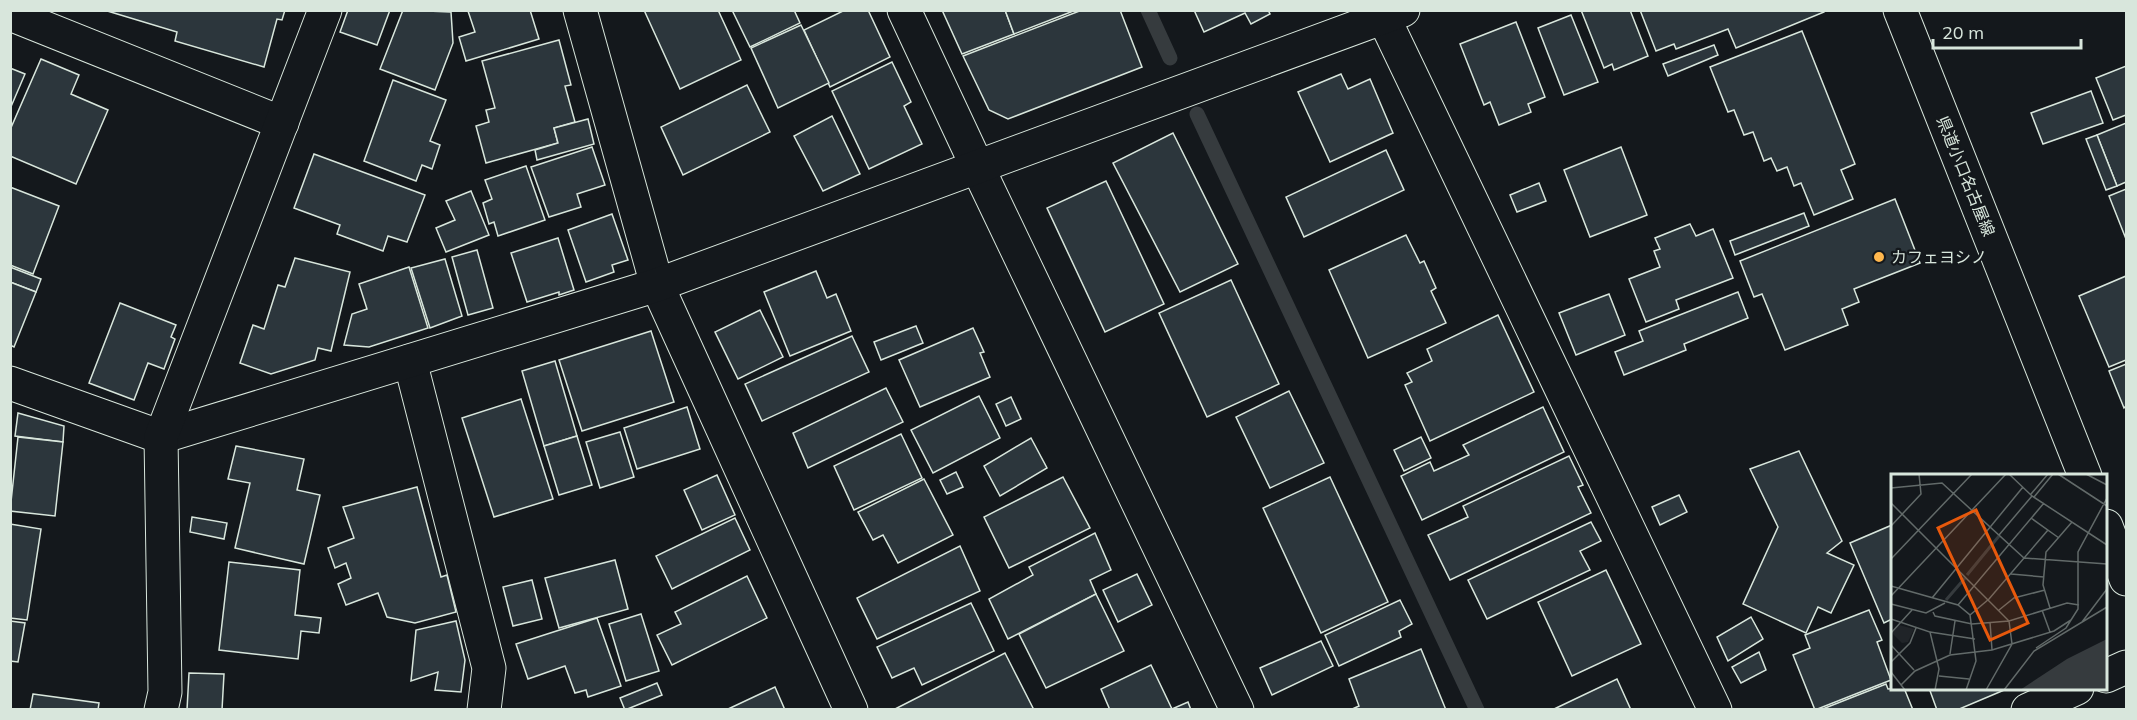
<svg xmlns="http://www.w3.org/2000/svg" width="2137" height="720" font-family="Mulish,'Noto Sans JP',sans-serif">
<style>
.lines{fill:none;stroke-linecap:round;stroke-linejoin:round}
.stream{stroke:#363b3e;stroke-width:15}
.building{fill:#2c363c;stroke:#d8e6dc;stroke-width:1.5}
.street-casing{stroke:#d8e6dc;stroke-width:35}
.secondary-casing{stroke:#d8e6dc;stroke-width:35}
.street{stroke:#14181c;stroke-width:33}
.secondary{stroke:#14181c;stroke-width:33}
.poi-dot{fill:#ffb74d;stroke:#14181c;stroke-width:2}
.labels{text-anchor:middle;stroke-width:4.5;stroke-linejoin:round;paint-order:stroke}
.street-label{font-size:16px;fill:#d8e6dc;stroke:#14181c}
.poi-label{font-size:16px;fill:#d8e6dc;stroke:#14181c;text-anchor:start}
.inset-river{fill:none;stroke:#363b3e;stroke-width:3}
.inset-road{fill:none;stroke:#626a69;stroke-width:1.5}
.view{fill:#e8590c;fill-opacity:0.15;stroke:#e8590c;stroke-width:3}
.inset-edge{fill:none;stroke:#d8e6dc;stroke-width:3}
</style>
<rect width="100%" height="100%" fill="#14181c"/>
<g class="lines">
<g class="stream">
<path d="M1148,10L1170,58"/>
<path d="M1197,114L1477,710"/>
</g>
</g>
<g class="building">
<path d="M104,10H285L282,20L277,19L264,67L175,41L177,32Z"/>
<path d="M348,10H390L377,45L340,32Z"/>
<path d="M403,10L451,12L453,43L435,90L380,69Z"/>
<path d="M530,10L539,39L466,61L459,37L475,32L468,11Z"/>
<path d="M644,10H718L741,60L680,89Z"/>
<path d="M732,10H794L800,23L750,47Z"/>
<path d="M845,10H868L890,57L830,87L804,30Z"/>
<path d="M942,10H1005L1014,34L962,54Z"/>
<path d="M1005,10H1076L1014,34Z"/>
<path d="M1082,10H1120L1142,67L1008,119L989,110L963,56Z"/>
<path d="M1194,10H1268L1270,14L1251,24L1245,13L1204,32Z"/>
<path d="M1581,10H1630L1648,56L1614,70L1612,64L1604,68Z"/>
<path d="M1640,10H1824V12L1736,48L1728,29L1676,49L1674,44L1656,51Z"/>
<path d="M1571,15L1598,82L1564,95L1538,28Z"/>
<path d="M1516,22L1545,97L1528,104L1531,112L1499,125L1490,102L1484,105L1460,44Z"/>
<path d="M801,25L829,83L778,108L751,48Z"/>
<path d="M1802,31L1855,164L1841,170L1853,199L1814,215L1801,183L1794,186L1787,167L1777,171L1771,158L1764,161L1753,132L1744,135L1734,110L1728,112L1710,67Z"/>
<path d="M559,40L571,85L565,86L575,122L554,128L558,143L486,163L476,126L489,122L486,110L495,108L482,61Z"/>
<path d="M1714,45L1718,55L1668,76L1663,64Z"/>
<path d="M41,59L79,75L71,94L108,110L76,184L10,156V130Z"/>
<path d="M892,62L911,102L904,106L922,144L869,169L832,91Z"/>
<path d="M2126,66V115L2113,120L2096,78Z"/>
<path d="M10,68L25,74L10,109Z"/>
<path d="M1341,74L1348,89L1370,79L1393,133L1330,162L1298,92Z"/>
<path d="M393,80L446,100L430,141L440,145L432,169L422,165L416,181L364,161Z"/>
<path d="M747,85L770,132L683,175L661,127Z"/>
<path d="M2091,91L2103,123L2043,144L2031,113Z"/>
<path d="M832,116L860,174L823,191L794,136Z"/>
<path d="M588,119L594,144L537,160L535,150L558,143L554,128Z"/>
<path d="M2126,123V182L2117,186L2097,135Z"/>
<path d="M1173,133L1238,264L1180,292L1113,163Z"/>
<path d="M2097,135L2117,186L2106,190L2086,139Z"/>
<path d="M592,147L605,185L577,194L581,207L549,217L531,167Z"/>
<path d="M1621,147L1647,215L1590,237L1564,170Z"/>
<path d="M1386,150L1404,190L1304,237L1286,197Z"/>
<path d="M314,154L425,195L407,242L388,236L383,251L337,234L340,225L294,208Z"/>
<path d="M526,166L545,220L498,236L494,222L489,224L483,203L492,199L485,180Z"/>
<path d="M1106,181L1164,304L1105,332L1047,208Z"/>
<path d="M1539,183L1546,201L1517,212L1510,195Z"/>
<path d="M10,187L59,206L33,274L10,265Z"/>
<path d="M2126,189V239L2109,196Z"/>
<path d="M471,191L489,235L446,252L436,228L455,220L446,201Z"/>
<path d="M1895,199L1920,263L1854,289L1859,302L1842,309L1848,325L1785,350L1762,294L1754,297L1740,261Z"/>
<path d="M1804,213L1809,226L1735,255L1730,241Z"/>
<path d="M612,214L628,260L612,265L614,272L586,282L568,230Z"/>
<path d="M1690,224L1696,236L1713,229L1733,278L1676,300L1679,309L1646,322L1629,279L1660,267L1654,251L1660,249L1655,238Z"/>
<path d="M1406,235L1420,263L1424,261L1436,288L1431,291L1446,323L1368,358L1329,270Z"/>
<path d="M558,238L574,290L559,295V292L527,302L511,253Z"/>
<path d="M477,250L493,308L468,315L452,257Z"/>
<path d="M295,258L350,272L331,351L318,348L315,360L271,374L240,363L253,325L264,329L278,285L285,287Z"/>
<path d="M445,259L462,316L430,328L411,268Z"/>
<path d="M10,267L41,279L36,292L10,282Z"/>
<path d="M409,267L428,328L369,347L344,345L352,314L367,309L359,284Z"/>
<path d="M816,271L827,298L836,294L851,331L790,356L764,292Z"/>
<path d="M2126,276V360L2109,367L2079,296Z"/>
<path d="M1231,280L1279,384L1207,417L1159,313Z"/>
<path d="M10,282L36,292L14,347L10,345Z"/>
<path d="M1738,292L1748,318L1684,344L1686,350L1624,375L1615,352L1643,341L1639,331Z"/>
<path d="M1609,294L1625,335L1576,355L1559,313Z"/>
<path d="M120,303L176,325L171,337L175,339L164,369L148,363L134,400L89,383Z"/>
<path d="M760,310L783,357L738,379L715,332Z"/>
<path d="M1498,315L1534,392L1430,441L1405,385L1412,382L1407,373L1432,361L1427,349Z"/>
<path d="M916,326L923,343L881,360L874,342Z"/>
<path d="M973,328L984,352L980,353L990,377L920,407L899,360Z"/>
<path d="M651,331L674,402L582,431L559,360Z"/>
<path d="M852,336L869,372L762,421L745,384Z"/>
<path d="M555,361L577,436L544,446L522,371Z"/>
<path d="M2126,364V406L2124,408L2109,371Z"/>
<path d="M886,388L903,422L808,468L793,433Z"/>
<path d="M1289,391L1324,463L1270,488L1236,417Z"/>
<path d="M979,396L1000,438L933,473L911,430Z"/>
<path d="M1011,397L1021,419L1006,426L996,404Z"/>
<path d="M521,399L553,499L494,517L462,418Z"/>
<path d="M687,407L700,449L637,469L624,428Z"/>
<path d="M1543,407L1564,452L1422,520L1401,476L1430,462L1434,471L1469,455L1463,445Z"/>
<path d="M18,413L64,426L63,442L15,436Z"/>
<path d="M620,432L634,477L600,488L586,442Z"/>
<path d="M901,434L922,478L854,510L834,466Z"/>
<path d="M577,436L592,485L559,495L544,446Z"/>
<path d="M18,437L63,442L55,516L10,511Z"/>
<path d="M1421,437L1431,458L1404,471L1394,450Z"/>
<path d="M1031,438L1047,468L1000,496L984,466Z"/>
<path d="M236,446L304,459L297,490L320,495L304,564L235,548L250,483L228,479Z"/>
<path d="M1799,451L1842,541L1827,553L1854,565L1831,613L1818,607L1806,633L1743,604L1778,527L1750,469Z"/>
<path d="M1569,456L1583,485L1578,487L1591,513L1450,580L1428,535L1468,517L1463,506Z"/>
<path d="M956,472L963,487L947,494L940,480Z"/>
<path d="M717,475L735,515L702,530L684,490Z"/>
<path d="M1063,477L1090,528L1009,568L984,517Z"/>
<path d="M1330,477L1388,602L1321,633L1263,508Z"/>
<path d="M924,479L953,535L898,563L883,535L873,540L858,512Z"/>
<path d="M417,487L441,577L447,575L456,612L415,623L387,617L378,593L346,605L338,584L351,578L346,563L335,568L328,548L354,538L343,507Z"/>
<path d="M1679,495L1687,512L1660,525L1652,507Z"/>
<path d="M192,517L227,523L224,539L190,532Z"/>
<path d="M735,518L750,550L672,589L656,556Z"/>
<path d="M1591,522L1601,541L1580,551L1590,570L1487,619L1468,580Z"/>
<path d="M10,524L41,529L27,620L10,618Z"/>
<path d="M1892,525V619L1884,623L1850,543Z"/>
<path d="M1095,533L1111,570L1090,580L1096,594L1008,639L989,599L1033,575L1029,567Z"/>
<path d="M960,546L980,591L877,639L857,598Z"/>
<path d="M615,560L628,609L559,628L545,578Z"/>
<path d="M229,562L300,570L295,615L321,618L319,633L301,631L298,659L219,650Z"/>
<path d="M1606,570L1641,644L1572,676L1538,602Z"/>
<path d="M1137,574L1152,605L1118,622L1103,590Z"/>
<path d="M747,576L767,618L672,665L657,635L681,624L675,612Z"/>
<path d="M532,580L542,619L513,626L503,587Z"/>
<path d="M1096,594L1124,651L1046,688L1019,634Z"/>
<path d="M1400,600L1412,624L1399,631L1401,637L1339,666L1325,635Z"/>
<path d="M971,603L994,651L922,685L914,668L892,678L877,647Z"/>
<path d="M1869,610L1882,640L1877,642L1891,680L1815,710L1793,655L1810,648L1805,635Z"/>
<path d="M641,614L659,671L626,681L609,624Z"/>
<path d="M1751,617L1763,639L1728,661L1717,637Z"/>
<path d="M597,618L621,686L588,697L586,690L575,693L565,666L528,679L516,644Z"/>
<path d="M10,621L25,623L18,662L10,661Z"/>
<path d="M456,621L465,660L461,692L435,690L438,672L411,681L416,630Z"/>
<path d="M1321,641L1333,666L1272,695L1260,668Z"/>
<path d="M1421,649L1446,710H1350L1359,706L1349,679Z"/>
<path d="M1759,652L1766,670L1741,683L1732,667Z"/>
<path d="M1005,653L1034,710H895V709Z"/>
<path d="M1151,665L1172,709L1188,702L1191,710H1110L1101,689Z"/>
<path d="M189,673L224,674L222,710H187Z"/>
<path d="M1617,679L1631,710H1552Z"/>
<path d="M657,683L662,695L625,710L620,698Z"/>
<path d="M1886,684L1888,689L1904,688L1913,710H1820Z"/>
<path d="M775,687L785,710H726Z"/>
<path d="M1929,688H2009L1957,710H1937Z"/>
<path d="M33,694L99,703L98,710H30Z"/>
</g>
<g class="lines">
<g class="street-casing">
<g id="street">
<path d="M580,10L657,285L851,710"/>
<path d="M904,10L977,166L1237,710"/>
<path d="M1380,10L1715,710"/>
<path d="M10,14L282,123"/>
<path d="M410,361L489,668L484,710"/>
<path d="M10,383L161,437L657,285L1403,10"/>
<path d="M2106,676L2126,667"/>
<path d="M161,710L165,692L161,437L325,10"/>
<path d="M2028,710L2077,688"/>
</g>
</g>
<g class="secondary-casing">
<g id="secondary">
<path d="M1900,10L2085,476"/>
<path d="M2106,526L2126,579"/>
</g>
</g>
<use href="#street" class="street"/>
<use href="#secondary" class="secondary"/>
</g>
<circle class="poi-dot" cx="1879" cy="257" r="6"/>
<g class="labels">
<g class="street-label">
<text transform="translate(1966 176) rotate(68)" y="6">県道小口名古屋線</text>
</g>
<g class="poi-label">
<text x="1891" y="263">カフェヨシノ</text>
</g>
</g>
<g transform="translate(1891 474)">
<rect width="216" height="216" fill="#14181c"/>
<path d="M8,151L23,155L17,168L11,169L1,159Z" fill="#202428"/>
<path d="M216,165V216H129L176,185Z" fill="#363b3e"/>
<path class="inset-river" d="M76,101L108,62M55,126L74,104"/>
<path class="inset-road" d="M118,0L141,22L216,71M167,0L216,32M195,0L216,11M0,14L51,9L133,84L216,90M140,20L157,0M143,23L162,0M0,29L118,147L121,170L95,216M140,44L168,64M0,52L30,20L28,0M108,61L141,22M0,85L81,0M120,100L153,103M0,112L67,131L79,141L85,187L75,216M0,122L115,0M41,124L132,13M0,130L35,139L54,129M67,131L153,29M159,134L152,111L155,78L181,48M108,136L123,124L154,116M151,136L159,158M42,138L44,142L81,150L118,147L176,129L188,131M79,141L98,125L157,56M0,145L39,158L48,195L44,216M99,148L101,176M191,148L216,115M39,158L84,165M0,159L21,136M0,171L23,196M145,174L175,154L187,135V78L216,24M59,180L64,147M0,188L19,169L25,154M0,198L14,216M48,202L78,205M10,211L24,197L59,181L101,176L163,157L180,146M113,216L143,177L216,133"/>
<path class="view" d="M85,36L137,149L99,166L47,54Z"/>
<rect width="216" height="216" class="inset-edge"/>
</g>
<rect width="2137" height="720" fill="none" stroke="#d8e6dc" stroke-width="24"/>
<path d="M1933 39v9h148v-9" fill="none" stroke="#d8e6dc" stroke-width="3"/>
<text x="1942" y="39" font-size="18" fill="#d8e6dc" stroke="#14181c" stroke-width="4.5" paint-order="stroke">20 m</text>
</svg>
